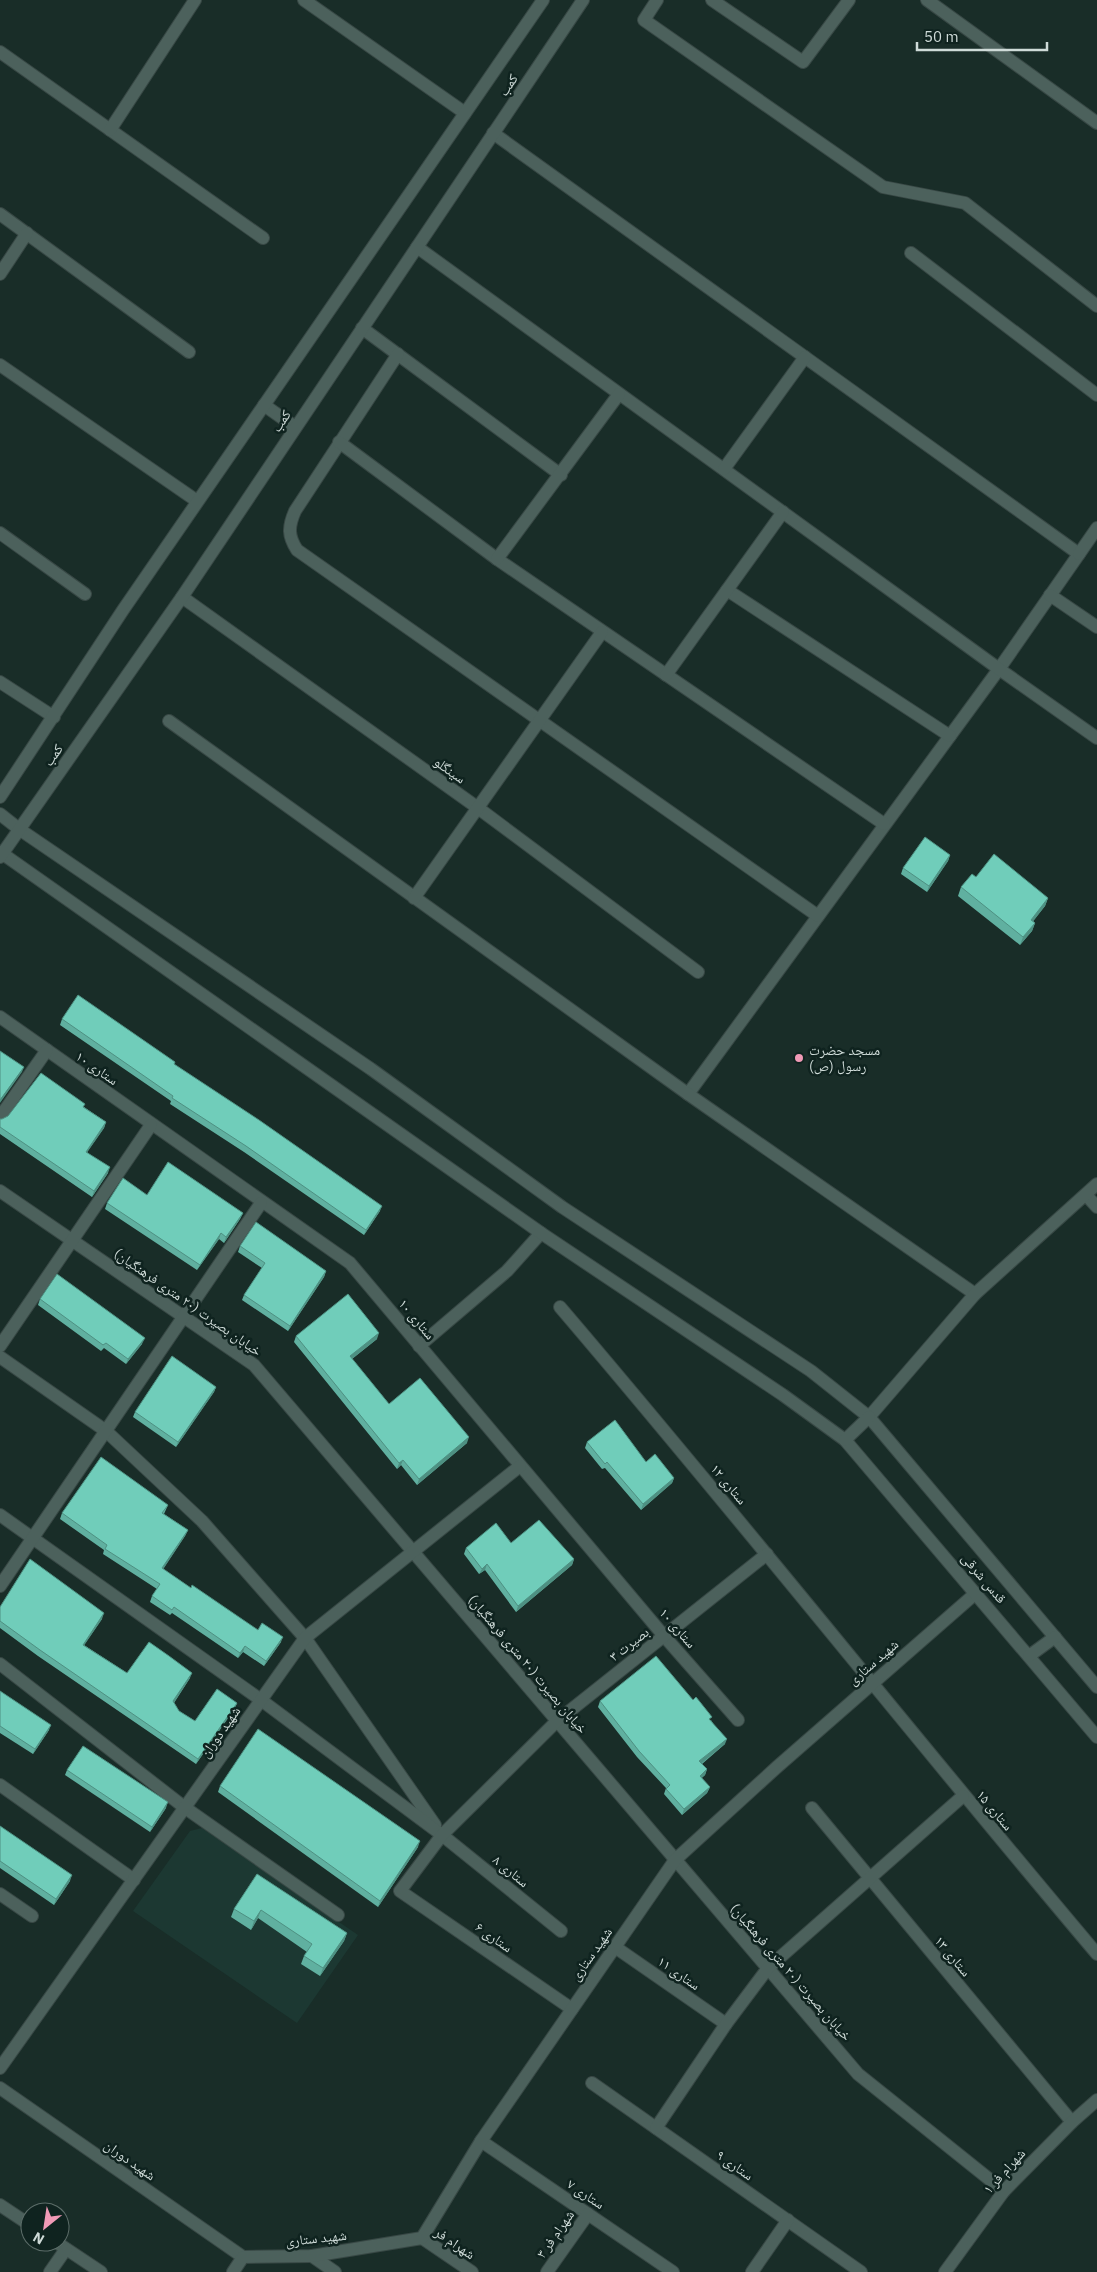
<svg xmlns="http://www.w3.org/2000/svg" width="1097" height="2272" font-family="'IBM Plex Sans','Noto Naskh Arabic',sans-serif">
<style>
.built{fill:#1c3832}
.lines{fill:none;stroke-linecap:round;stroke-linejoin:round}
.street-casing{stroke:#384845;stroke-width:14}
.secondary-casing{stroke:#384845;stroke-width:14}
.street{stroke:#4c615c;stroke-width:12}
.secondary{stroke:#4c615c;stroke-width:12}
.wall{fill:#60b0a0}
.shaded-wall{fill:#4e9082}
.building{fill:#70cdba;stroke:#4e9082}
.poi-dot{fill:#f09ab6;stroke:#0f231f;stroke-width:2}
.labels{text-anchor:middle;stroke-width:5;stroke-linejoin:round;paint-order:stroke}
.street-label{font-size:14px;fill:#cfdbd8;stroke:#0f231f}
.poi-label{font-size:14px;fill:#cfdbd8;stroke:#0f231f;text-anchor:start}
</style>
<rect width="100%" height="100%" fill="#192d28"/>
<path class="built" d="M202,1828L358,1935L297,2023L133,1911L190,1831Z"/>
<g class="lines">
<g class="street-casing">
<g id="street">
<path d="M304,0L465,113"/>
<path d="M657,0L644,20L883,187L965,203L1097,306"/>
<path d="M712,0L803,62L849,0"/>
<path d="M927,0L1097,123"/>
<path d="M0,52L263,238"/>
<path d="M110,130L195,0"/>
<path d="M493,133L1079,554L999,669L688,1094"/>
<path d="M0,214L189,352"/>
<path d="M417,247L999,669L1097,738"/>
<path d="M911,253L1097,395"/>
<path d="M0,274L27,233"/>
<path d="M362,328L561,475"/>
<path d="M398,354L295,511C288,527 288,536 297,550L818,916"/>
<path d="M0,365L197,501"/>
<path d="M339,442L497,559L884,824"/>
<path d="M724,469L805,357"/>
<path d="M0,533L85,594"/>
<path d="M1079,554L1097,528"/>
<path d="M497,559L619,394"/>
<path d="M727,590L950,736"/>
<path d="M1050,595L1097,627"/>
<path d="M182,597L478,808L698,972"/>
<path d="M666,675L783,512"/>
<path d="M0,682L54,717"/>
<path d="M169,721L688,1094L975,1294"/>
<path d="M414,898L602,632"/>
<path d="M0,1017L350,1263L664,1636L738,1720"/>
<path d="M0,1117L47,1050"/>
<path d="M0,1191L254,1365L858,2074L1004,2191"/>
<path d="M1086,1195L1097,1207"/>
<path d="M560,1307C742,1520 916,1740 1097,1954"/>
<path d="M0,1346L151,1125"/>
<path d="M419,1346L507,1271L541,1233"/>
<path d="M0,1357L106,1431L202,1521L305,1638L435,1825"/>
<path d="M869,1417L975,1294L1097,1184"/>
<path d="M0,1515L261,1700L442,1835L561,1931"/>
<path d="M0,1586L261,1203"/>
<path d="M0,1664L184,1807L338,1915"/>
<path d="M0,1785L134,1880"/>
<path d="M812,1808L1072,2122"/>
<path d="M0,1894L32,1916"/>
<path d="M615,1947L726,2024"/>
<path d="M572,2009L400,1891L442,1835L557,1721L767,1554"/>
<path d="M0,2068L305,1638L520,1466"/>
<path d="M592,2083L861,2272"/>
<path d="M0,2088L243,2257"/>
<path d="M656,2128L726,2024L768,1968L963,1796"/>
<path d="M481,2141L673,2272"/>
<path d="M0,2205L30,2225"/>
<path d="M422,2238L472,2272"/>
<path d="M56,2242L101,2272"/>
<path d="M312,2256L335,2272"/>
<path d="M50,2272L66,2249"/>
<path d="M233,2272L243,2257L312,2256L422,2238L481,2141L675,1860L777,1767L976,1593"/>
<path d="M547,2272L588,2214"/>
<path d="M752,2272L788,2220"/>
<path d="M945,2272L1004,2191L1072,2122L1097,2100"/>
</g>
</g>
<g class="secondary-casing">
<g id="secondary">
<path d="M264,405L295,427"/>
<path d="M0,797L123,610L543,0"/>
<path d="M0,814L19,829L371,1069L562,1207L811,1371L869,1417L1097,1687"/>
<path d="M0,852L541,1233L783,1395L845,1440L1097,1737"/>
<path d="M0,857L182,597L583,0"/>
<path d="M845,1440L869,1417"/>
<path d="M1029,1656L1055,1637"/>
</g>
</g>
<use href="#street" class="street"/>
<use href="#secondary" class="secondary"/>
</g>
<g class="wall">
<path d="M950,855L948,861L927,892L901,874L903,868Z"/>
<path d="M976,877L1048,898L1045,906L1033,921L1035,923L1032,931L1020,945L958,896L961,887Z"/>
<path d="M62,1019L175,1062L174,1065L380,1211L364,1235L244,1152L170,1104L171,1101L60,1025Z"/>
<path d="M84,1107L106,1122L104,1128L87,1152L108,1173L92,1197L0,1134V1119H2Z"/>
<path d="M147,1195L243,1213L240,1219L224,1243L219,1239L197,1270L105,1209L107,1203Z"/>
<path d="M240,1246L326,1271L324,1277L288,1331L242,1300L244,1295L262,1268L238,1252Z"/>
<path d="M40,1299L142,1344L126,1364L104,1348L101,1351L38,1305Z"/>
<path d="M296,1336L377,1339L352,1359L389,1404L467,1443L417,1485L401,1465L397,1469L294,1342Z"/>
<path d="M216,1387L214,1392L176,1447L133,1417L135,1412Z"/>
<path d="M587,1442L646,1462L674,1478L672,1483L641,1510L605,1468L602,1469L585,1448Z"/>
<path d="M168,1505L164,1514L188,1530L185,1536L163,1569L191,1588L258,1630L281,1642L264,1666L243,1652L238,1658L172,1613L170,1615L150,1602L152,1596L157,1589L103,1554L104,1550L60,1519L62,1513Z"/>
<path d="M511,1543L574,1559L572,1565L516,1612L485,1570L479,1574L464,1554L466,1548Z"/>
<path d="M0,1607L102,1619L84,1645L127,1673L190,1678L174,1703L179,1711L195,1721L237,1703L235,1708L196,1764L38,1656L0,1628Z"/>
<path d="M0,1691L49,1730L33,1754L0,1733Z"/>
<path d="M600,1701L711,1720L725,1744L702,1764L707,1769L705,1775L701,1778L710,1787L707,1793L682,1815L664,1794L666,1788L637,1757L598,1707Z"/>
<path d="M67,1770L166,1808L150,1832L65,1775Z"/>
<path d="M220,1786L418,1847L378,1907L218,1792Z"/>
<path d="M0,1826L70,1881L54,1905L0,1868Z"/>
<path d="M257,1874L347,1933L344,1941L320,1976L301,1964L304,1956L307,1952L258,1918L251,1930L231,1917L234,1909Z"/>
</g>
<g class="shaded-wall">
<path d="M950,855L948,861L927,892L929,886Z"/>
<path d="M1048,898L1045,906L1028,928L1031,920Z"/>
<path d="M1035,923L1032,931L1020,945L1023,937Z"/>
<path d="M24,1067L22,1072L0,1103V1100Z"/>
<path d="M106,1122L104,1128L84,1157L86,1152Z"/>
<path d="M110,1167L108,1173L92,1197L94,1191Z"/>
<path d="M382,1206L380,1211L364,1235L366,1230Z"/>
<path d="M243,1213L240,1219L224,1243L226,1237Z"/>
<path d="M221,1233L219,1239L197,1270L200,1265Z"/>
<path d="M326,1271L324,1277L288,1331L290,1326Z"/>
<path d="M379,1333L377,1339L348,1362L350,1356Z"/>
<path d="M145,1338L142,1344L126,1364L128,1359Z"/>
<path d="M216,1387L214,1392L176,1447L178,1442Z"/>
<path d="M469,1437L467,1443L417,1485L419,1479Z"/>
<path d="M403,1460L401,1465L397,1469L399,1463Z"/>
<path d="M674,1478L672,1483L641,1510L643,1504Z"/>
<path d="M188,1530L185,1536L160,1574L162,1568Z"/>
<path d="M574,1559L572,1565L516,1612L518,1606Z"/>
<path d="M487,1564L485,1570L479,1574L482,1569Z"/>
<path d="M104,1613L102,1619L81,1650L83,1645Z"/>
<path d="M283,1637L281,1642L264,1666L266,1661Z"/>
<path d="M245,1646L243,1652L238,1658L240,1653Z"/>
<path d="M192,1673L190,1678L171,1707L173,1701Z"/>
<path d="M237,1703L235,1708L196,1764L198,1759Z"/>
<path d="M51,1725L49,1730L33,1754L35,1749Z"/>
<path d="M727,1739L725,1744L697,1767L699,1761Z"/>
<path d="M707,1769L705,1775L698,1782L700,1776Z"/>
<path d="M710,1787L707,1793L682,1815L684,1809Z"/>
<path d="M168,1802L166,1808L150,1832L152,1827Z"/>
<path d="M420,1841L418,1847L378,1907L380,1901Z"/>
<path d="M72,1875L70,1881L54,1905L56,1899Z"/>
<path d="M261,1910L258,1918L251,1930L254,1921Z"/>
<path d="M347,1933L344,1941L320,1976L323,1968Z"/>
</g>
<g class="building">
<path d="M925,837L950,855L929,886L903,868Z"/>
<path d="M994,854L1048,898L1031,920L1035,923L1023,937L961,887L972,874L976,877Z"/>
<path d="M78,995L175,1062L174,1064L259,1120L382,1206L366,1230L246,1146L172,1098L173,1096L62,1019Z"/>
<path d="M0,1051L24,1067L0,1100Z"/>
<path d="M41,1073L85,1104L83,1107L106,1122L86,1152L110,1167L94,1191L0,1127V1119H2L8,1116Z"/>
<path d="M168,1162L243,1213L226,1237L221,1233L200,1265L107,1203L123,1178L147,1195Z"/>
<path d="M256,1222L326,1271L290,1326L244,1295L265,1263L240,1246Z"/>
<path d="M57,1274L145,1338L128,1359L106,1343L103,1345L40,1299Z"/>
<path d="M348,1294L379,1333L350,1356L389,1404L420,1378L469,1437L419,1479L403,1460L399,1463L296,1336Z"/>
<path d="M172,1356L216,1387L178,1442L135,1412Z"/>
<path d="M615,1420L646,1462L655,1454L674,1478L643,1504L607,1462L605,1464L587,1442Z"/>
<path d="M101,1457L168,1505L162,1513L188,1530L162,1568L191,1588L192,1585L258,1630L262,1623L283,1637L266,1661L245,1646L240,1653L174,1607L172,1610L152,1596L160,1584L105,1549L107,1545L62,1513Z"/>
<path d="M539,1520L574,1559L518,1606L487,1564L482,1569L466,1548L496,1523L511,1543Z"/>
<path d="M30,1559L104,1613L83,1645L127,1673L149,1642L169,1656L192,1673L173,1701L179,1711L195,1721L217,1689L237,1703L198,1759L40,1650L0,1621V1607Z"/>
<path d="M656,1656L693,1700L696,1697L712,1717L709,1719L727,1739L699,1761L707,1769L700,1776L710,1787L684,1809L666,1789L670,1785L639,1751L600,1701Z"/>
<path d="M0,1691L51,1725L35,1749L0,1726Z"/>
<path d="M258,1729L420,1841L380,1901L220,1786Z"/>
<path d="M83,1746L168,1802L152,1827L67,1770Z"/>
<path d="M0,1826L72,1875L56,1899L0,1861Z"/>
<path d="M257,1874L347,1933L323,1968L304,1956L312,1944L261,1910L254,1921L234,1909Z"/>
</g>
<circle class="poi-dot" cx="799" cy="1058" r="5"/>
<g class="labels">
<g class="street-label">
<text transform="translate(508 85) rotate(-56)" y="5">کمب</text>
<text transform="translate(281 421) rotate(-56)" y="5">کمب</text>
<text transform="translate(53 755) rotate(-55)" y="5">کمب</text>
<text transform="translate(450 770) rotate(36)" y="5">سینگلو</text>
<text transform="translate(97 1068) rotate(35)" y="5">ستاری ۱۰</text>
<text transform="translate(188 1302) rotate(35)" y="5">خیابان بصیرت (۲۰ متری فرهنگیان)</text>
<text transform="translate(417 1319) rotate(50)" y="5">ستاری ۱۰</text>
<text transform="translate(729 1484) rotate(50)" y="5">ستاری ۱۲</text>
<text transform="translate(984 1578) rotate(50)" y="5">قدس شرقی</text>
<text transform="translate(678 1628) rotate(49)" y="5">ستاری ۱۰</text>
<text transform="translate(629 1644) rotate(-38)" y="5">بصیرت ۳</text>
<text transform="translate(873 1662) rotate(-41)" y="5">شهید ستاری</text>
<text transform="translate(528 1664) rotate(50)" y="5">خیابان بصیرت (۲۰ متری فرهنگیان)</text>
<text transform="translate(220 1732) rotate(-55)" y="5">شهید دوران</text>
<text transform="translate(995 1810) rotate(50)" y="5">ستاری ۱۵</text>
<text transform="translate(511 1871) rotate(39)" y="5">ستاری ۸</text>
<text transform="translate(494 1937) rotate(35)" y="5">ستاری ۶</text>
<text transform="translate(591 1954) rotate(-55)" y="5">شهید ستاری</text>
<text transform="translate(953 1956) rotate(50)" y="5">ستاری ۱۳</text>
<text transform="translate(791 1972) rotate(49)" y="5">خیابان بصیرت (۲۰ متری فرهنگیان)</text>
<text transform="translate(679 1973) rotate(35)" y="5">ستاری ۱۱</text>
<text transform="translate(130 2160) rotate(35)" y="5">شهید دوران</text>
<text transform="translate(735 2165) rotate(35)" y="5">ستاری ۹</text>
<text transform="translate(1004 2171) rotate(-48)" y="5">شهرام فر ۱</text>
<text transform="translate(586 2194) rotate(34)" y="5">ستاری ۷</text>
<text transform="translate(555 2234) rotate(-55)" y="5">شهرام فر ۳</text>
<text transform="translate(316 2238) rotate(-6)" y="5">شهید ستاری</text>
<text transform="translate(455 2243) rotate(34)" y="5">شهرام فر</text>
</g>
<g class="poi-label">
<text x="809" y="1055">مسجد حضرت<tspan x="809" dy="16">رسول (ص)</tspan></text>
</g>
</g>
<g transform="translate(45 2227) rotate(210)"><circle r="24" fill="#0f231f" stroke="#5c6d69"/>
<path d="M0-4L9 19L0 12L-9 19Z" fill="#f09ab6"/>
<text y="-8" font-size="14" font-weight="bold" text-anchor="middle" fill="#cfdbd8">N</text>
</g>
<path d="M917 42v8h130v-8" fill="none" stroke="#cfdbd8" stroke-width="2.5"/>
<text x="924" y="42" font-size="15" fill="#cfdbd8" stroke="#0f231f" stroke-width="4" paint-order="stroke">50 m</text>
</svg>
